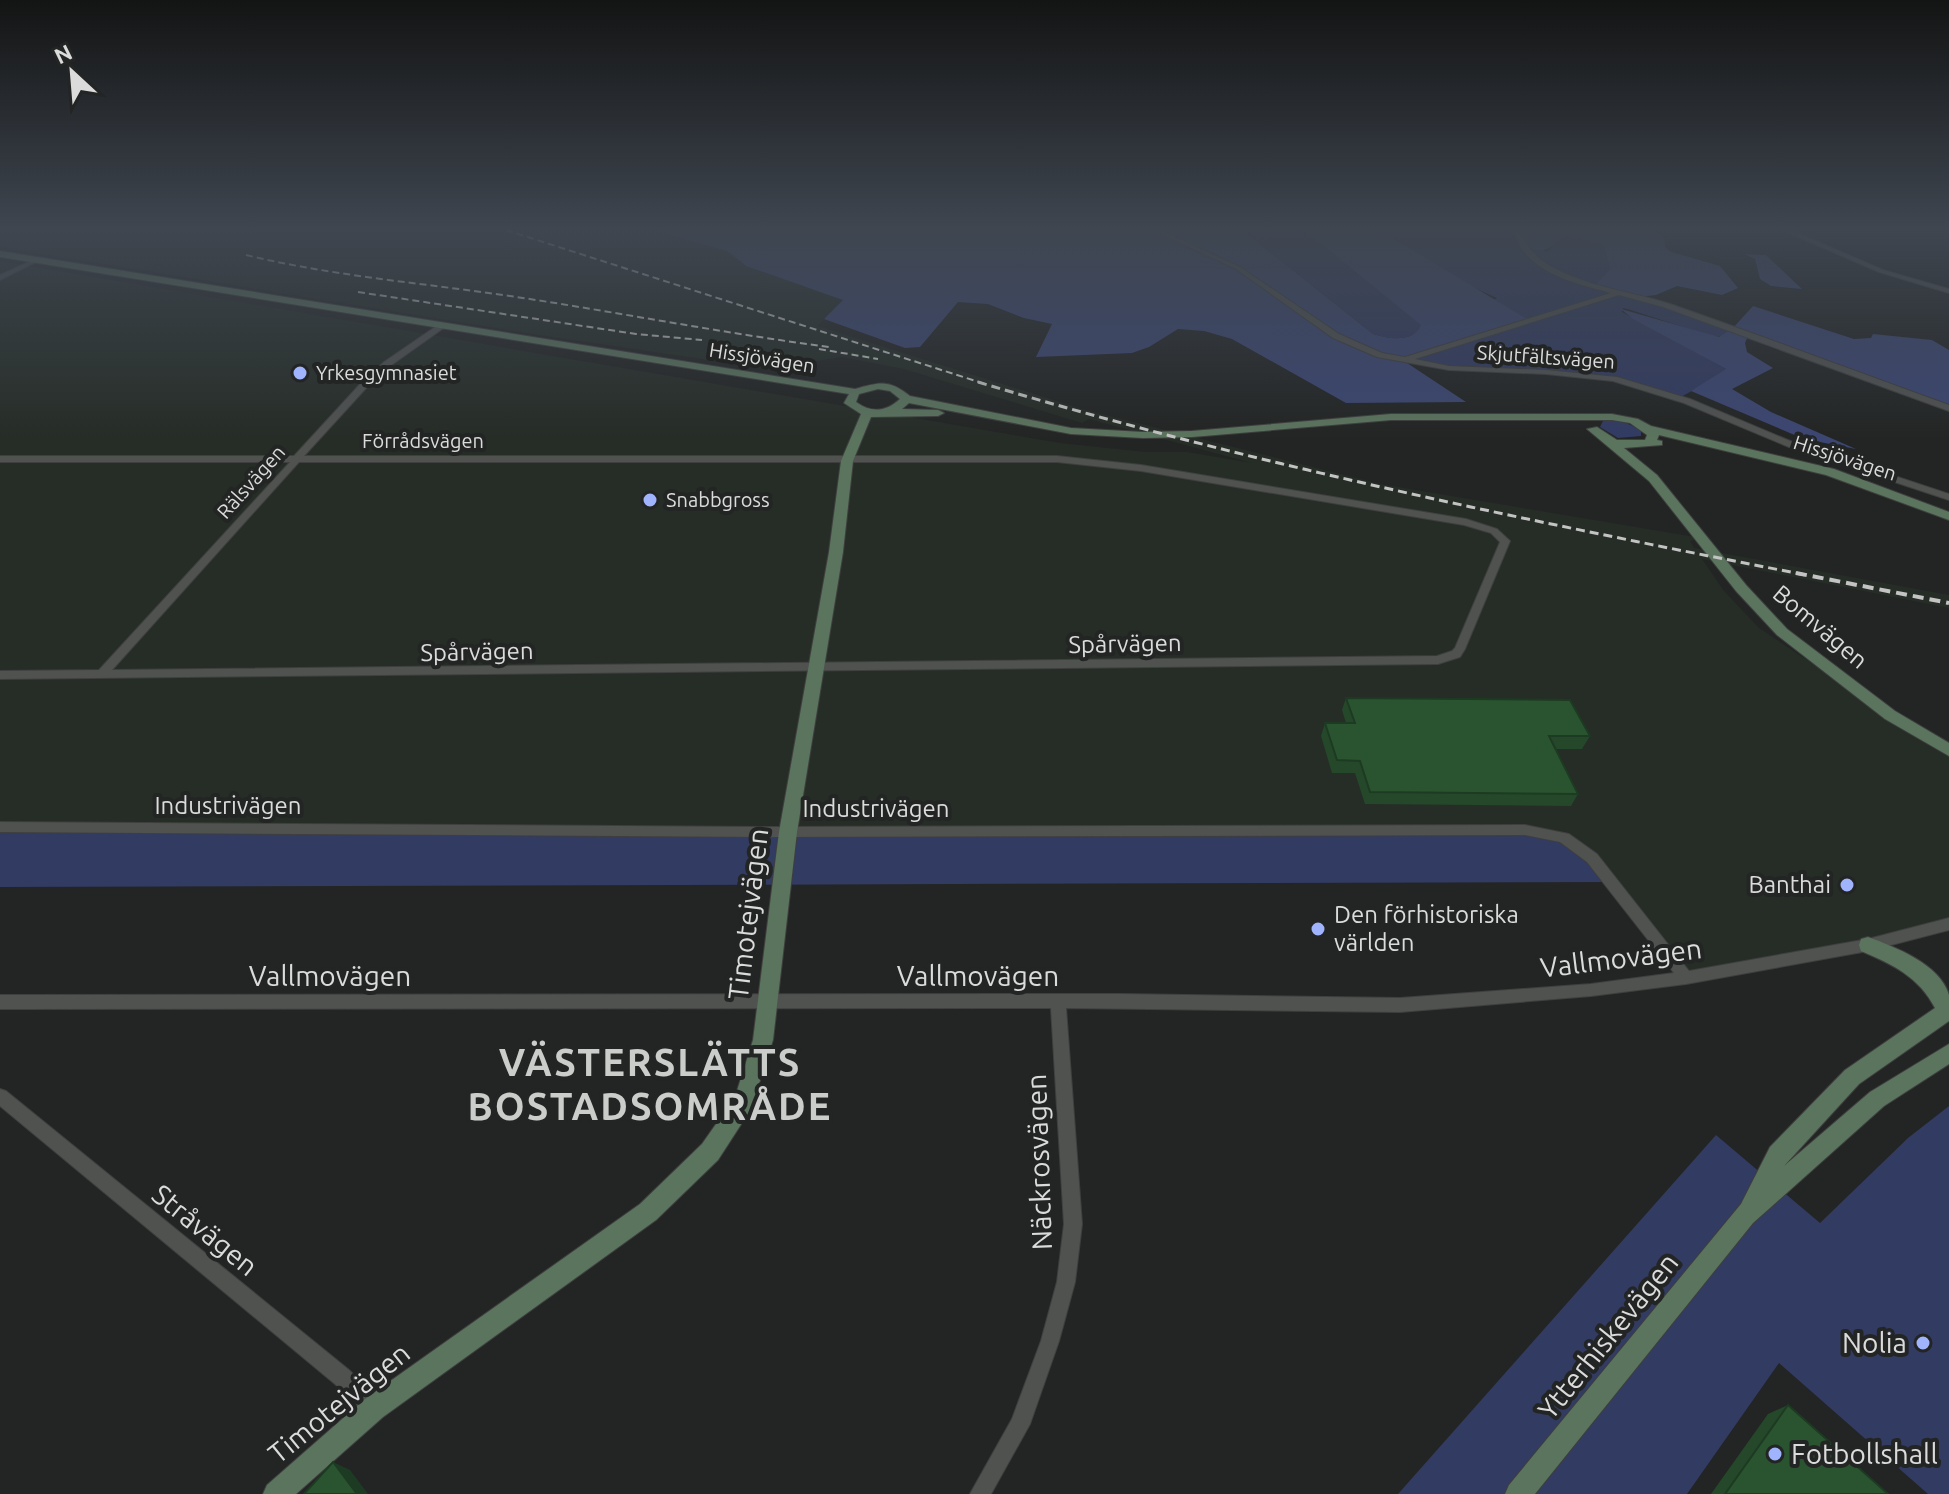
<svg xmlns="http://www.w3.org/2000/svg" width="1949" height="1494" font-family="Ubuntu,sans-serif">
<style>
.built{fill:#262d27}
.green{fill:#323b62}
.forest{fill:#3c4672}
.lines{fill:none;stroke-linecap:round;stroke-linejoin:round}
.street-casing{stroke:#3e3f3e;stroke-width:2}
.secondary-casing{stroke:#3e3f3e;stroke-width:2}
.street{fill:#505250;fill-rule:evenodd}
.secondary{fill:#5b745e;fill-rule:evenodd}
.rail-far2{stroke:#c2c3c2;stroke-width:2;stroke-dasharray:7 4;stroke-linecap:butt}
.rail-far1{stroke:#c2c3c2;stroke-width:3;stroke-dasharray:9 5;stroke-linecap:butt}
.rail{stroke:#c2c3c2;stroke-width:4;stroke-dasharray:11 6;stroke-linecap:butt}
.wall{fill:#244829}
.shaded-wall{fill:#1d3b22}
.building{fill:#2a5430;stroke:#1d3b22;stroke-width:2}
.poi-dot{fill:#a0b3fd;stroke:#232524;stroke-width:3}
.labels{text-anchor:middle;stroke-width:8;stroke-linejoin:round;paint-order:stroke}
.far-street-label{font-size:20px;fill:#dadbda;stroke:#232524}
.far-poi-label{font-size:20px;fill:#dadbda;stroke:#232524;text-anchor:start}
.street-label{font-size:24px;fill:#dadbda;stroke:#232524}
.poi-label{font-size:24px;fill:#dadbda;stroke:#232524;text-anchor:end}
.near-street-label{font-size:28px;fill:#dadbda;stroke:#232524}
.near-poi-label{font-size:28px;fill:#dadbda;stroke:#232524;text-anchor:end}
.near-district-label{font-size:38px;font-weight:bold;letter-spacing:2px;fill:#cacdca;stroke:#232524}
</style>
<rect width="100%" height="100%" fill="#232524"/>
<path class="built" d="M0,230H662L666,234L727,251L746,266L844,300L817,326L1082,409L1380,484L1701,538L1690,541L1694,548L1949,595V608L1702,559L1724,591L1759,628L1855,692L1949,750V924L1686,978L1612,882L0,834V261L1060,443L1145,452H1187L1252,463L1089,419L1082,423L904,369L841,357L771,369L539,335L0,247Z"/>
<g class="green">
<path d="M1242,230H1304L1422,325C1412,343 1389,339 1373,334Z"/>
<path d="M1379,230H1504L1547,252L1564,236L1603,244L1610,269L1596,284L1732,329L1725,336L1714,337L1631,310L1623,308L1622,312L1726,369V372L1679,398L1651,389L1588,374L1477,371L1403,360L1497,298L1468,285Z"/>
<path d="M1620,420L1641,430V436L1618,438L1600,427L1603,421Z"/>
<path d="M0,827L1525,830L1564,838L1612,882L0,887Z"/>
<path d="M1949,1106V1494H1928L1779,1363L1687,1494H1398L1716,1135L1820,1223L1908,1138Z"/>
</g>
<g class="forest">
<path d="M662,230H1242L1373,334C1389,339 1413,343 1421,325L1304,230H1379L1530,321L1404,361L1466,402L1346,403L1232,339L1204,331L1178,329L1149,347L1132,353L1036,357L1052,324L1024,318L988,304L958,302L920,347L905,348L824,319L843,300L746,266L727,251L666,234Z"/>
<path d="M1504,230H1653L1664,238L1666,248L1672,252L1720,266L1738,288L1722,295L1677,286L1656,295L1638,297L1595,285L1610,269L1603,244L1564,236C1549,250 1544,254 1524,247L1520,237Z"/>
<path d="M1744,254L1766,255L1802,289L1771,286L1760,279L1755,259Z"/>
<path d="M1753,306L1854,339L1871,338L1873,334L1932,340L1949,350V408L1748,336L1745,343L1747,352L1773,368L1732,389L1771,412L1856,449L1804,439L1691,391L1726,369L1633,319L1621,309L1719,337L1732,329Z"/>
</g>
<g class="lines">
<g class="street-casing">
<g id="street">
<path d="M1152,230H1160L1240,267L1339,334L1382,353L1405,357L1611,293C1582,285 1545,277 1525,253C1519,247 1517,238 1514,230H1520C1528,249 1537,260 1556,269C1593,288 1634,292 1673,305C1765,337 1857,372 1949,405V411L1663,307L1619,295L1415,359L1449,366L1546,370L1617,377L1690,399L1795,443L1949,494V500L1789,447L1684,403L1613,381L1546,374L1449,370L1377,357L1333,338L1236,269Z"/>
<path d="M1782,230H1791L1883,270L1949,289V293L1879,272Z"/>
<path d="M33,260L38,261L0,280V275Z"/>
<path d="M438,325L445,327L390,366L368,386L304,456H1057L1141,465L1466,519L1497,529L1510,541L1465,649L1460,657L1438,664L0,679V671L99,670L290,462H0V456H294L362,382L384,362ZM299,462H1057L1141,471L1464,525L1491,533L1500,542L1455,648L1452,651L1437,656L112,670Z"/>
<path d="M0,822L767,827L1525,825L1569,834L1597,854L1689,971L1868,939L1949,918V930L1868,951L1686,984L1591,996L1400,1012L1066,1008L1082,1224L1075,1282L1059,1341L1030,1424L991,1494H970L1012,1419L1041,1341L1057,1282L1064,1224L1051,1008L0,1009V995L1120,994L1400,998L1591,984L1674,973L1587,862L1560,842L1525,835L767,837L0,832Z"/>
<path d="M0,1089L6,1091L349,1370L381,1401L384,1408L381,1415L374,1418L367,1415L335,1384L0,1106Z"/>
</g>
</g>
<g class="secondary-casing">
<g id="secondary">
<path d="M0,251L855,389C879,382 889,379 910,396L1071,428L1143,432L1192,431L1391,414H1612L1638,419L1651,426L1834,469L1949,512V520L1826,475L1659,435L1657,440L1662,441V445L1624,448L1657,475L1746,585L1787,629L1895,711L1949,743V756L1885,719L1777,635L1736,591L1649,481L1587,429L1597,427L1617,440H1645L1647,435L1630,423L1612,420H1391L1192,437L1143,438L1071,434L909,403L902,409L938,410L944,413L938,416L871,417L853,461L843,552L797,832L773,1040L751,1109L718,1160L656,1220L383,1417L296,1494H263L267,1485L365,1399L640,1204L702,1144L735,1097L753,1040L779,832L829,552L841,461L861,414L844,403L849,394L0,257ZM878,389L890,391L900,399C886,412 871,413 856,402L859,394Z"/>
<path d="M1868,937C1895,947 1940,964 1949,995C1949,1003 1949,1013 1949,1021L1859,1084L1784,1166L1870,1092L1949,1044V1064L1884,1106L1753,1223L1535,1494H1505L1509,1485L1741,1204L1770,1147L1845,1070L1935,1008C1919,977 1892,964 1861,951L1859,945L1861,939Z"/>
</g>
</g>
<use href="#street" class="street"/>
<use href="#secondary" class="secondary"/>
<g class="rail-far2">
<path d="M506,230L985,384"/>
<path d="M246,255C333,276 422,283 510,296C617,312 722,333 829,347"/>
<path d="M358,292L636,334L702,340"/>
<path d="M819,349L878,359"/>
</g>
<path class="rail-far1" d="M978,382C1250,464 1528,521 1806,575"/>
<path class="rail" d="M1796,573L1949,603"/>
</g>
<g class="wall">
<path d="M1346,698L1590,736L1582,749H1556L1578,794L1571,806L1365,804L1355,773H1332L1321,736L1325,723H1346L1342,710Z"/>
<path d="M1788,1405L1888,1494H1711L1768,1414Z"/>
</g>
<path class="shaded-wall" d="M333,1462L350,1470L368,1494H357Z"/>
<g class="building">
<path d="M1346,698L1570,700L1590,736H1549L1578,794L1370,792L1360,761L1337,760L1325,723H1355Z"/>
<path d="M1788,1405L1888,1494H1725Z"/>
<path d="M333,1462L357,1494H304Z"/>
</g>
<linearGradient id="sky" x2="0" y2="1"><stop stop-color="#131414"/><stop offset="0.52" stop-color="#3f4650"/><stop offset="1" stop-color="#3f4650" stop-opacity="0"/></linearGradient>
<rect width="1949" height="439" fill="url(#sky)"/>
<g class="poi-dot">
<circle cx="300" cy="373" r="8"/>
<circle cx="650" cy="500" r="8"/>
<circle cx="1847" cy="885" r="8"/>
<circle cx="1318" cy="929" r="8"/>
<circle cx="1923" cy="1343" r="8"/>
<circle cx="1775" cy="1454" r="8"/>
</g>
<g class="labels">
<g class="far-street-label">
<text transform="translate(1546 357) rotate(4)" y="7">Skjutfältsvägen</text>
<text transform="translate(762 358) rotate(9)" y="7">Hissjövägen</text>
<text x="423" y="448">Förrådsvägen</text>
<text transform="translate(1845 458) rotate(18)" y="7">Hissjövägen</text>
<text transform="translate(251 482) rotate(-48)" y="7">Rälsvägen</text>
</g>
<g class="far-poi-label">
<text x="316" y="380">Yrkesgymnasiet</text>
<text x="666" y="507">Snabbgross</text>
</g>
<g class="street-label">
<text transform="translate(1820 627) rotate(40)" y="8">Bomvägen</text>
<text transform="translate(1125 644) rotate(-1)" y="8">Spårvägen</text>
<text transform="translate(477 652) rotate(-1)" y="8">Spårvägen</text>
<text x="228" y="814">Industrivägen</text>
<text x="876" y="817">Industrivägen</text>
</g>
<g class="poi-label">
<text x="1831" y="893">Banthai</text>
<text x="1334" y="923" text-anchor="start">Den förhistoriska<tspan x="1334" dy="28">världen</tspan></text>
</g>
<g class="near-street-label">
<text transform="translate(748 914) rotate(-83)" y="10">Timotejvägen</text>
<text transform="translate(1621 958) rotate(-7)" y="10">Vallmovägen</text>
<text x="330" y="986">Vallmovägen</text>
<text x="978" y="986">Vallmovägen</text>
<text transform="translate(1039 1162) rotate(-92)" y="10">Näckrosvägen</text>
<text transform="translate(205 1230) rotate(39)" y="10">Stråvägen</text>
<text transform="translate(1608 1336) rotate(-51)" y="10">Ytterhiskevägen</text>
<text transform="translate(339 1403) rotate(-39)" y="10">Timotejvägen</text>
</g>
<g class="near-poi-label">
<text x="1907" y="1353">Nolia</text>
<text x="1791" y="1464" text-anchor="start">Fotbollshall</text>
</g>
<g class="near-district-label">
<text x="650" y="1076">VÄSTERSLÄTTS<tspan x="650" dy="44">BOSTADSOMRÅDE</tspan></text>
</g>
</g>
<g transform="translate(72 72) rotate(334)" stroke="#232524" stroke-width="6" paint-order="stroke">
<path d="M0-6L14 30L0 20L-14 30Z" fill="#dadbda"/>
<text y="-12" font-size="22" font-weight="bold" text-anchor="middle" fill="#dadbda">N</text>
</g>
</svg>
